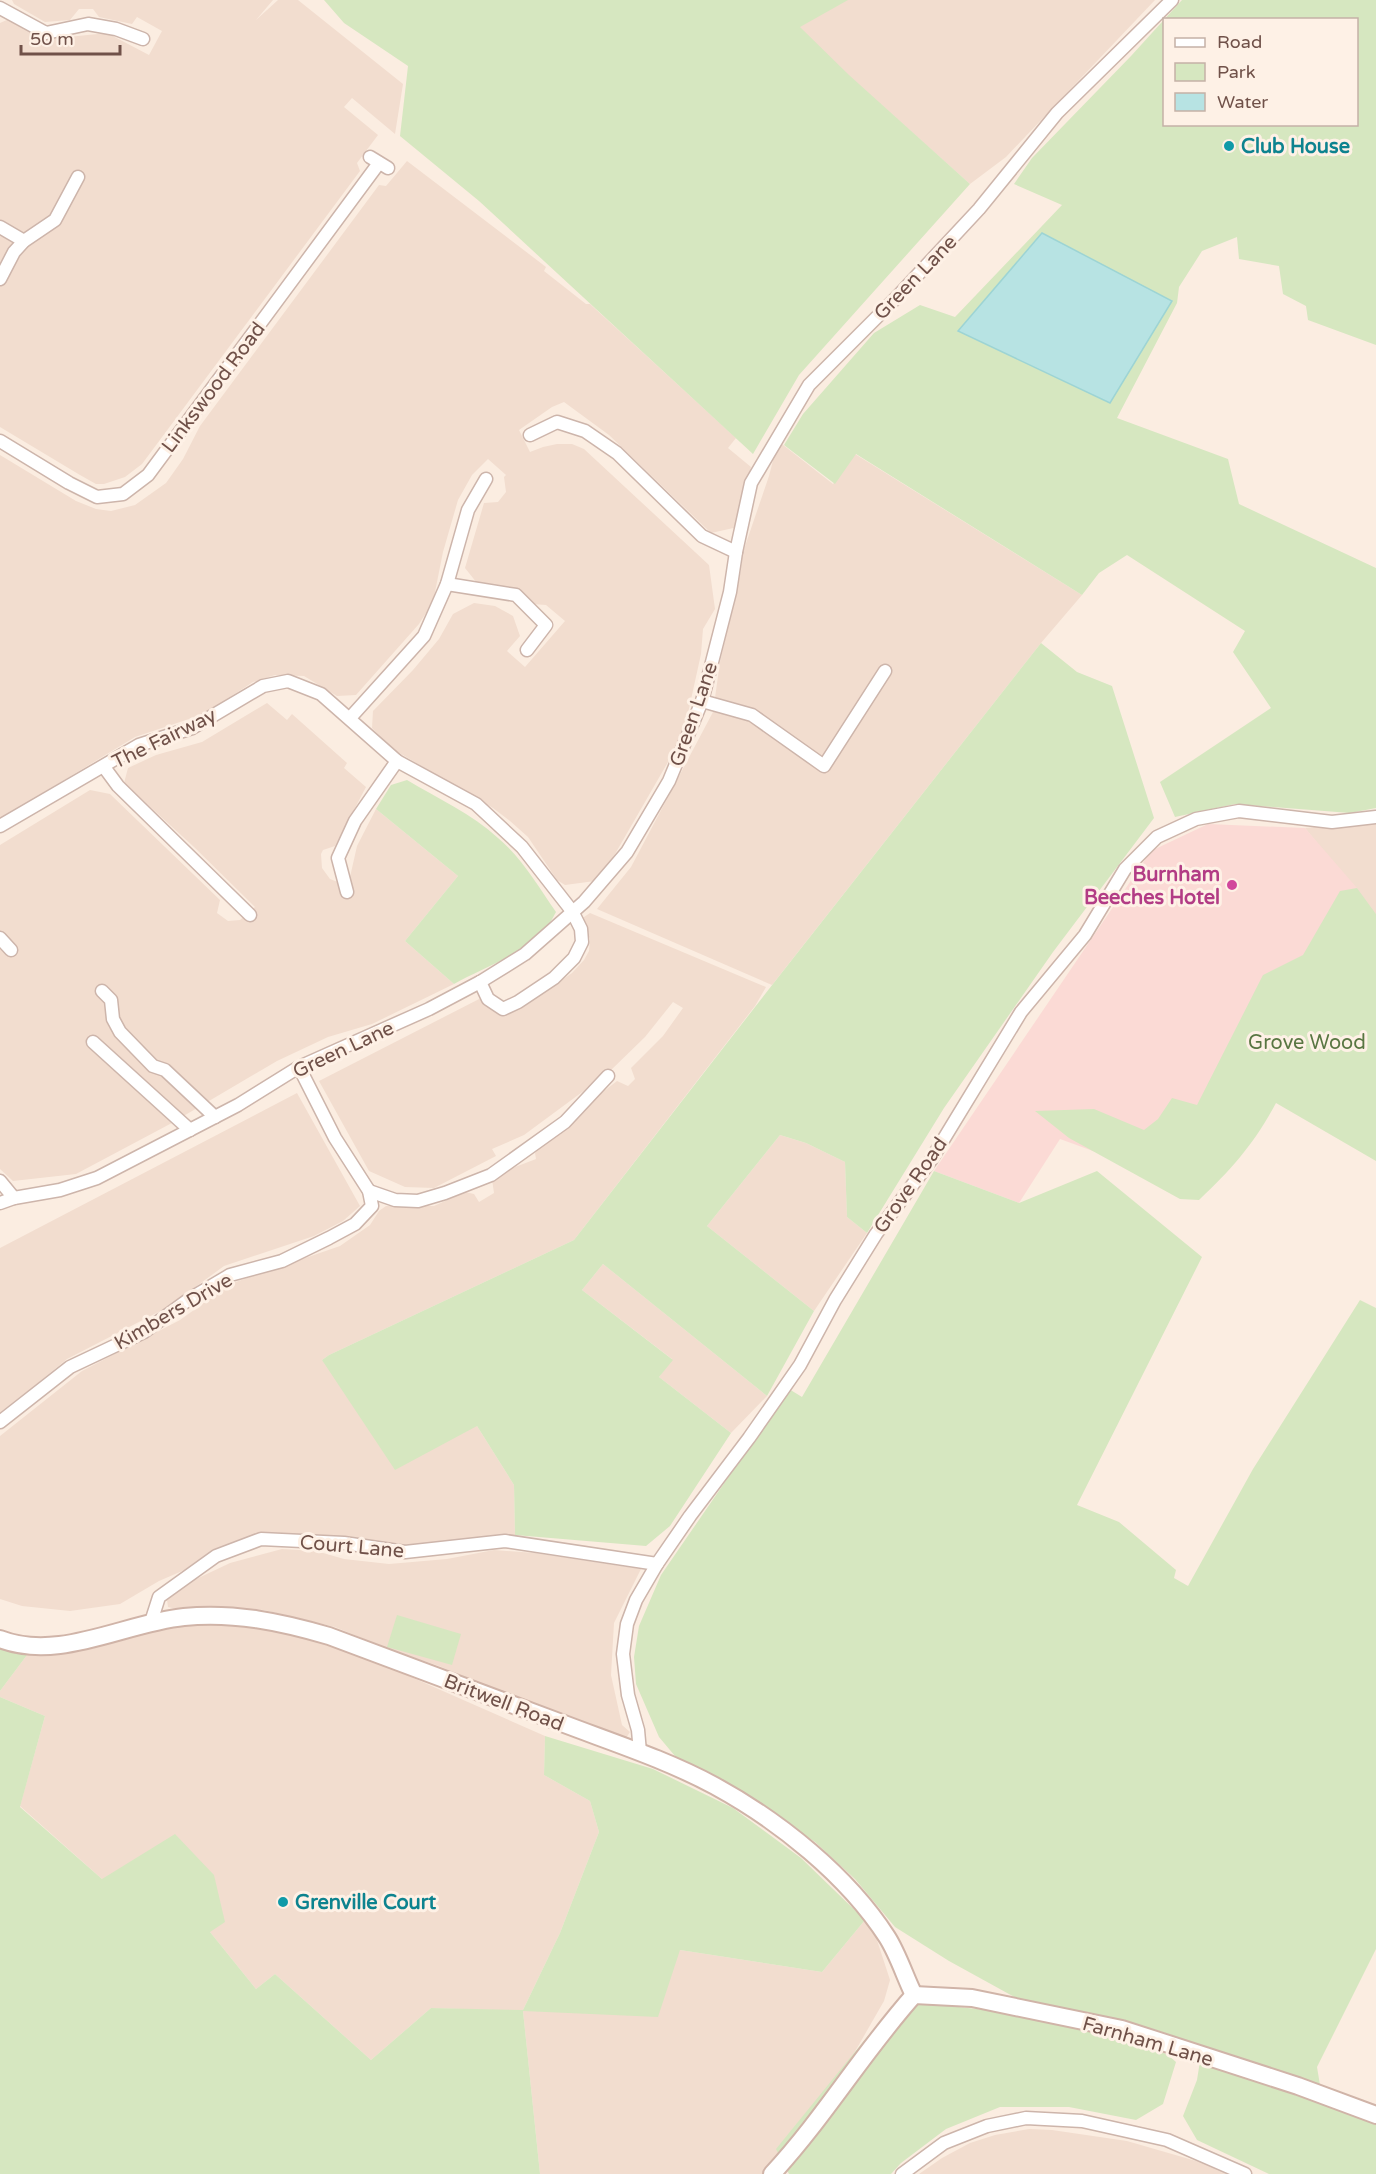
<svg xmlns="http://www.w3.org/2000/svg" width="1376" height="2174" font-family="'Varela Round',sans-serif">
<style>
.residential{fill:#f2ddcf}
.commercial{fill:#fbdad5}
.green{fill:#d6e7c0;fill-rule:evenodd}
.water{fill:#b7e3e3;stroke:#9dd4d4;stroke-width:1.5}
.lines{fill:none;stroke-linecap:round;stroke-linejoin:round}
.street-casing{stroke:#cdb5ab;stroke-width:15}
.secondary-casing{stroke:#d0b4a8;stroke-width:20}
.street{stroke:#fff;stroke-width:12}
.secondary{stroke:#fff;stroke-width:16}
.culture-dot{fill:#0f9aa8;stroke:#fef1e6;stroke-width:2}
.hotel-dot{fill:#d1479c;stroke:#fef1e6;stroke-width:2}
.labels{text-anchor:middle;stroke-width:6;stroke-linejoin:round;paint-order:stroke}
.culture-label{font-size:20px;font-weight:bold;fill:#0d838f;stroke:#fef1e6;text-anchor:start}
.street-label{font-size:20px;fill:#705149;stroke:#fef1e6}
.hotel-label{font-size:20px;font-weight:bold;fill:#b23c85;stroke:#fef1e6;text-anchor:end}
.park-label{font-size:20px;fill:#597642;stroke:#fef1e6}
</style>
<rect width="100%" height="100%" fill="#fbede1"/>
<g class="residential">
<path d="M12,0H273L256,20L278,0H298L403,84L395,134L352,98L344,107L378,135L357,163L360,171L142,464L125,477L104,484H96L80,475L0,427V23L9,19L40,38L49,39L107,33L149,55L162,31L137,17L132,24L99,17L93,9H79L70,20L45,22L14,4Z"/>
<path d="M804,0H1155L1006,157L970,184L849,76L782,26Z"/>
<path d="M407,161L546,267L544,271L586,304H590L736,438L728,448L751,467L738,527L711,533L609,435L564,402L552,407L519,430L530,452L543,447L557,444H572L584,449L709,565L715,609L703,629L701,654L683,736L615,854L595,881L565,885L557,880L528,837L510,821L493,808L391,748L372,728L373,711L413,670L439,639L453,614L474,603L495,606L513,616L520,636L507,651L525,667L565,621L546,605L532,604L510,589L477,583L465,568L484,503L498,502L506,492L504,477L506,475L488,459L472,475L458,500L443,552L433,602L419,624L356,695L337,696L304,676L275,675L253,682L204,714L135,737L0,819V455L76,501L96,509L111,511L135,505L166,483L183,459L200,426L379,185L386,186Z"/>
<path d="M778,441L833,484L855,454L1082,595L1041,643L772,985L597,909L631,867L713,712L720,662L741,570L742,555L769,476Z"/>
<path d="M267,703L287,720L292,714L347,763L344,768L366,787L335,846L323,850L321,854L322,868L330,879L348,886L357,846L376,809L458,876L405,941L454,984L372,1024L328,1037L277,1061L170,1124L76,1174L13,1181L0,1169V845L90,790L110,794L220,900L217,913L228,921L240,920L255,907L194,847L124,783L128,768L156,755L202,742Z"/>
<path d="M1376,821V915L1305,828Z"/>
<path d="M590,913L766,987L755,1006L574,1240L329,1355L322,1360L477,1426L514,1485L515,1535L405,1547L247,1543L159,1581L120,1604L70,1611L22,1606L0,1599V1436L82,1371L180,1320L230,1284L340,1246L370,1225L379,1211L386,1206H434L465,1192L474,1194L479,1202L494,1193L492,1179L502,1172L536,1159L535,1153L560,1125L617,1081L628,1086L635,1079L631,1068L663,1036L683,1008L673,1002L645,1037L608,1073L524,1135L492,1149L496,1156L434,1188L405,1187L369,1171L319,1081L485,996L509,1011L525,1006L572,973L584,960L589,951L590,939L581,919Z"/>
<path d="M297,1093L360,1206L343,1221L314,1236L224,1266L168,1307L67,1359L0,1414V1248Z"/>
<path d="M780,1135L806,1143L845,1162L847,1217L867,1233L814,1311L707,1226Z"/>
<path d="M603,1264L767,1396L731,1433L659,1377L672,1359L582,1290Z"/>
<path d="M282,1549L316,1551L344,1559L389,1564L447,1559L494,1550L535,1553L641,1569L614,1623L611,1675L622,1725L630,1732L626,1738L622,1737L539,1708L439,1666L391,1650L335,1627L264,1610L192,1607L176,1609L168,1607L167,1600L190,1582L230,1563Z"/>
<path d="M171,1619L271,1622L320,1637L545,1736L544,1775L590,1801L599,1832L560,1933L523,2010L680,1950L822,1972L865,1920L876,1937L890,1980L884,2001L853,2055L768,2174H540L523,2011L431,2008L371,2060L275,1974L256,1989L210,1932L102,1879L20,1806L45,1716L0,1697V1691L30,1651Z"/>
<path d="M1029,2129L1052,2130L1127,2141L1203,2163L1230,2174H919L942,2158L970,2143L995,2135Z"/>
</g>
<path class="commercial" d="M1208,824L1305,828L1357,888L1376,914L1189,1186L1060,1139L1019,1203L934,1171L1151,851Z"/>
<g class="green">
<path d="M324,0H848L800,27L849,75L970,184L799,375L753,454L479,201L400,136L408,66L344,23Z"/>
<path d="M1182,0H1376V345L1308,320L1306,306L1283,294L1279,266L1239,259L1237,237L1202,251L1179,287L1177,303L1117,418L1228,459L1239,504L1376,568V808L1350,813L1235,804L1175,817L1160,782L1271,708L1233,652L1245,631L1127,555L1099,573L1082,595L856,454L835,484L784,445L803,414L874,333L920,305L955,317L1062,205L1014,184L1032,158L1131,56ZM1164,20H1356V124H1164Z"/>
<path d="M1041,643L1077,672L1112,686L1154,818L1053,952L944,1108L867,1233L847,1217L845,1162L806,1143L780,1135L707,1226L814,1311L767,1396L603,1264L582,1290L673,1360L659,1377L731,1433L670,1526L646,1546L515,1535L514,1485L477,1426L395,1470L322,1360L329,1355L574,1240L769,989Z"/>
<path d="M407,780C437,798 472,814 498,838C522,858 538,886 556,912C539,949 488,965 454,984L405,941L458,876L376,809L391,785Z"/>
<path d="M1357,888L1376,914V1161L1276,1103C1254,1144 1232,1169 1199,1200L1180,1199L1069,1138L1035,1111L1094,1109L1144,1130L1158,1119L1172,1098L1197,1105L1263,975L1303,955L1340,891Z"/>
<path d="M934,1171L1019,1203L1097,1171L1202,1257L1077,1505L1119,1522L1176,1570L1174,1578L1188,1586L1253,1469L1360,1300L1376,1308V1949L1317,2067L1320,2085L1153,2029L1018,1999L949,1961L895,1927L855,1879L815,1842L723,1780L680,1762L659,1737L636,1684L634,1657L639,1626L661,1575L789,1389L802,1397Z"/>
<path d="M397,1615L461,1634L452,1665L387,1647Z"/>
<path d="M0,1639L30,1651L0,1691Z"/>
<path d="M0,1697L45,1716L20,1807L102,1879L175,1834L214,1875L225,1922L210,1932L256,1989L275,1974L371,2060L431,2008L523,2010L560,1933L599,1832L590,1801L544,1775L545,1736L653,1769L733,1808L801,1858L865,1920L822,1972L680,1950L658,2017L523,2011L540,2174H0Z"/>
<path d="M913,2002L1022,2014L1122,2034L1168,2055L1176,2062L1163,2104L1136,2120L1069,2107H1000L946,2129L901,2163L891,2174H789L776,2149L867,2037Z"/>
<path d="M1200,2061L1252,2077L1376,2122V2174H1269L1197,2140L1183,2116L1197,2080Z"/>
</g>
<path class="water" d="M1042,233L1172,301L1110,403L958,331Z"/>
<g class="lines">
<g class="street-casing">
<g id="street">
<path d="M0,8L46,33L88,24L116,29L143,39"/>
<path d="M370,157L388,168"/>
<path d="M0,227L24,241"/>
<path d="M0,279L14,252L24,241L55,220L78,177"/>
<path d="M530,435L557,422L585,431L617,453L702,536L736,552"/>
<path d="M0,441L69,483L97,497L123,494L148,475L379,163"/>
<path d="M447,584L516,595L546,625L527,650"/>
<path d="M702,701L752,715L824,766L885,671"/>
<path d="M350,718L424,636L447,584L468,510L486,479"/>
<path d="M104,767L118,786L250,915"/>
<path d="M0,826L139,745L192,728L263,686L288,681L321,694L397,761L476,804L522,847L572,911L581,929L582,942L574,958L554,978L518,1002L503,1009L488,999L480,982"/>
<path d="M347,892L338,858L355,821L397,761"/>
<path d="M0,938L11,950"/>
<path d="M102,991L111,1000L113,1019L120,1032L153,1066L165,1070L215,1117"/>
<path d="M93,1042L190,1130"/>
<path d="M0,1181L14,1198"/>
<path d="M369,1191L395,1200L418,1201L445,1193L491,1175L565,1122L608,1076"/>
<path d="M0,1203L14,1198L60,1190L97,1178L238,1105L299,1067L429,1009L480,982L525,954L584,902L627,852L669,781L702,701L730,592L736,552L751,483L809,385L897,297L979,209L1057,113L1172,0"/>
<path d="M0,1422L70,1367L144,1332L188,1300L230,1275L282,1261L329,1238L355,1224L372,1206L369,1191L335,1138L299,1067"/>
<path d="M151,1622L159,1597L216,1556L261,1539L344,1543L405,1552L505,1541L657,1564"/>
<path d="M640,1752L638,1730L628,1695L623,1654L627,1624L636,1600L657,1564L690,1516L749,1438L800,1365L835,1300L876,1234L931,1160L1021,1012L1085,935L1125,869L1157,837L1196,819L1239,811L1332,822L1376,817"/>
<path d="M902,2174L944,2143L987,2126L1026,2118L1082,2121L1167,2140L1245,2174"/>
</g>
</g>
<g class="secondary-casing">
<g id="secondary">
<path d="M0,1639C59,1662 124,1623 184,1617C234,1612 281,1622 329,1636C405,1665 482,1693 559,1722C611,1742 665,1759 715,1786C779,1821 847,1875 887,1937C898,1954 905,1977 914,1995"/>
<path d="M914,1995L972,1998L1122,2029L1298,2086L1376,2115"/>
<path d="M772,2174C824,2118 863,2052 914,1995"/>
</g>
</g>
<use href="#street" class="street"/>
<use href="#secondary" class="secondary"/>
</g>
<g class="culture-dot">
<circle cx="1229" cy="146" r="6"/>
<circle cx="283" cy="1902" r="6"/>
</g>
<circle class="hotel-dot" cx="1232" cy="885" r="6"/>
<g class="labels">
<g class="culture-label">
<text x="1241" y="153">Club House</text>
<text x="295" y="1909">Grenville Court</text>
</g>
<g class="street-label">
<text transform="translate(915 277) rotate(-46)" y="7">Green Lane</text>
<text transform="translate(213 387) rotate(-53)" y="7">Linkswood Road</text>
<text transform="translate(693 714) rotate(-71)" y="7">Green Lane</text>
<text transform="translate(164 738) rotate(-26)" y="7">The Fairway</text>
<text transform="translate(343 1049) rotate(-25)" y="7">Green Lane</text>
<text transform="translate(910 1185) rotate(-55)" y="7">Grove Road</text>
<text transform="translate(173 1311) rotate(-30)" y="7">Kimbers Drive</text>
<text transform="translate(352 1546) rotate(5)" y="7">Court Lane</text>
<text transform="translate(504 1702) rotate(21)" y="7">Britwell Road</text>
<text transform="translate(1148 2041) rotate(16)" y="7">Farnham Lane</text>
</g>
<g class="hotel-label">
<text x="1220" y="881">Burnham<tspan x="1220" dy="23">Beeches Hotel</tspan></text>
</g>
<g class="park-label">
<text x="1307" y="1049">Grove Wood</text>
</g>
</g>
<rect x="1163" y="18" width="195" height="108" fill="#fef1e6" stroke="#c5b1a7" stroke-width="1.5"/>
<rect x="1175" y="38" width="30" height="9" fill="#ffffff" stroke="#c5b1a7" stroke-width="1.5"/>
<text x="1217" y="48" font-size="18" fill="#705149">Road</text>
<rect x="1175" y="63" width="30" height="18" fill="#d6e7c0" stroke="#c5b1a7" stroke-width="1.5"/>
<text x="1217" y="78" font-size="18" fill="#705149">Park</text>
<rect x="1175" y="93" width="30" height="18" fill="#b7e3e3" stroke="#c5b1a7" stroke-width="1.5"/>
<text x="1217" y="108" font-size="18" fill="#705149">Water</text>
<path d="M21 45v9h99v-9" fill="none" stroke="#705149" stroke-width="3"/>
<text x="30" y="45" font-size="18" fill="#705149" stroke="#fef1e6" stroke-width="4.5" paint-order="stroke">50 m</text>
</svg>
